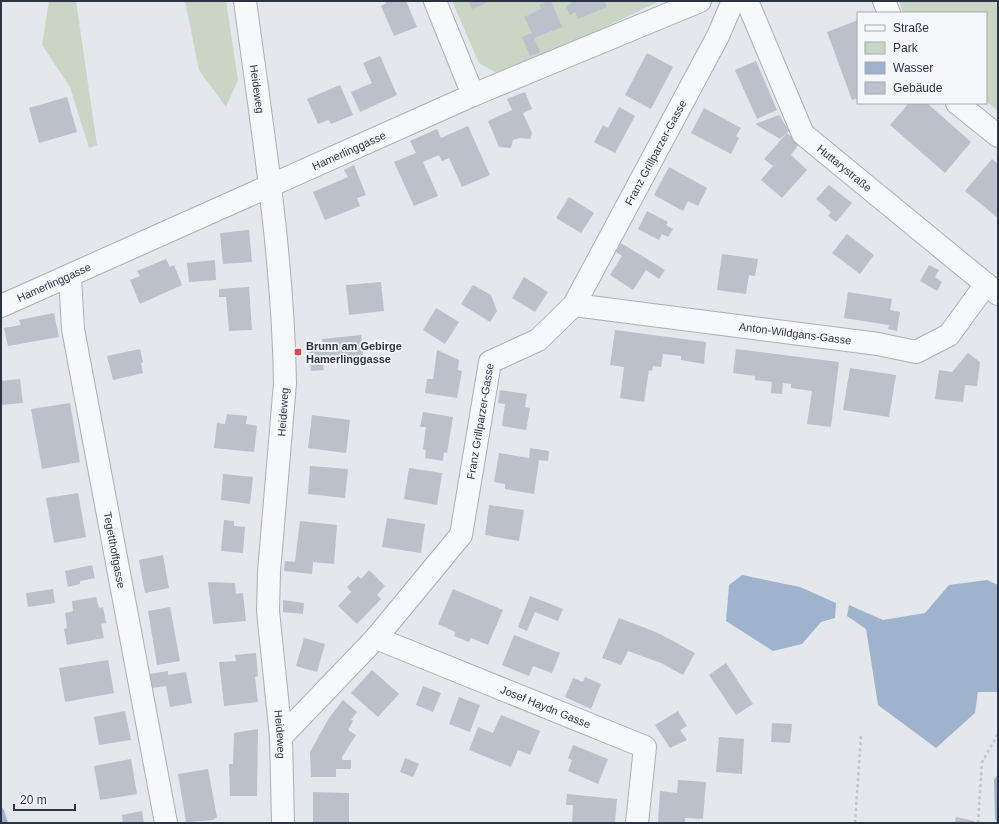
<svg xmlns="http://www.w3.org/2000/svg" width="999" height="824" font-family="Arial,sans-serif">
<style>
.green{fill:#c9d6c5}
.water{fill:#9fb4cc}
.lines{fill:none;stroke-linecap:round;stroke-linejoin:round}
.stream{stroke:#9fb4cc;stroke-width:6}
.building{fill:#bbc0ca}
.street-casing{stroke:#a9aeb7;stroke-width:24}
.path{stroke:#c2c5cb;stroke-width:2.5;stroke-dasharray:3 3;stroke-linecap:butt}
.street{stroke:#f7f8fa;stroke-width:22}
.poi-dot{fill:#d1495b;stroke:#f4f6f9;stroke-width:1.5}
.labels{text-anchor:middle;stroke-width:3.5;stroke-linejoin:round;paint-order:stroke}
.street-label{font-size:11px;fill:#2b3445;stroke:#f4f6f9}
.poi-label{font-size:11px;font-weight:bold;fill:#2b3445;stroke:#f4f6f9;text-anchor:start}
</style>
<rect width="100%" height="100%" fill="#e4e7ec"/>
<g class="green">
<path d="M49,1H76L97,145L89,148L70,87L42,45Z"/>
<path d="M185,1H226L238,80L226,107L199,70Z"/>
<path d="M452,1H660L502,76L479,63Z"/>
<path d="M899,1H998V111L986,101V13H903Z"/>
</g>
<g class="water">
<path d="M742,575L800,587L836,603L835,618L821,622L802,644L773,651L726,621L729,585Z"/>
<path d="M987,580L998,585V692H978L975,713L936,748L878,705L866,629L847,616L849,605L883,620L925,613L949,585Z"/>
<path d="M998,774V823H997L995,818L994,780Z"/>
</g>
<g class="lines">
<path class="stream" d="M1,811L5,823"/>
</g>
<g class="building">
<path d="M385,1H406L417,27L394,36L381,6L386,3Z"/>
<path d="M468,1H491L472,9Z"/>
<path d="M548,1H551L562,27L534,38L540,52L530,56L522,37L532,33L524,17L541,9L539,5Z"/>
<path d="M570,1H604L607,7L578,19L575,12L570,15L566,6L571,4Z"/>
<path d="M858,20V98L852,100L827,32Z"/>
<path d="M647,53L673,67L651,109L625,95Z"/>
<path d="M380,56L397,95L360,112L351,92L372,83L363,63Z"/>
<path d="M756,61L777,110L757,119L735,70Z"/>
<path d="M340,85L353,115L331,124L329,120L318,124L307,99Z"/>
<path d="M525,92L532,109L523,113L532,133L530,139L520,138L513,140L511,148L499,147L488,121L512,110L507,99Z"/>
<path d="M67,97L77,132L39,143L29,108Z"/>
<path d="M909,103H927L971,142L945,173L890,125Z"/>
<path d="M619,107L635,116L615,153L594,142L603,125L608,128Z"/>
<path d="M704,108L741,128L736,136L739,138L731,154L691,133Z"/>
<path d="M779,115L789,131L780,139L755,124Z"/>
<path d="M468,126L490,175L462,187L449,158L442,161L439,155L423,162L438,196L414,206L394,162L416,153L410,141L437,129L441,138Z"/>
<path d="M787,133L799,144L791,155L807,170L782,198L761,180L773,166L764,159Z"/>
<path d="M992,159L998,164V218L965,191Z"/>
<path d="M354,165L366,195L357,198L360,206L325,220L313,192L348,177L344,170Z"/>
<path d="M669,167L707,188L698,206L688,201L683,211L654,195Z"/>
<path d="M829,185L852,203L836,222L828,216L831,212L816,199Z"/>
<path d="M569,197L594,213L581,233L556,218Z"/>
<path d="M647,211L668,222L666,225L673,229L668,237L662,234L659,240L638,229Z"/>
<path d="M249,230L252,262L223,264L220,233Z"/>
<path d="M847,234L874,255L860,274L832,253Z"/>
<path d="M621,243L665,270L659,279L646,270L633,290L610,275L622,256L616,252Z"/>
<path d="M722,254L758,259L755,276L749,275L746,294L717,290Z"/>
<path d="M166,259L170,267L174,265L182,285L140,304L130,280L140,276L137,271Z"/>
<path d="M215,260L216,280L189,282L187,263Z"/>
<path d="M929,265L939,270L935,277L942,282L937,291L920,281Z"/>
<path d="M524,277L548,292L535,312L512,298Z"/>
<path d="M381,282L384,311L349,315L346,285Z"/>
<path d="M473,285L491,295L497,311L490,322L461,304Z"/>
<path d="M249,287L252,330L229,331L226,297H219V289Z"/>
<path d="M848,292L892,299L890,310L900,312L897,331L888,329L889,325L844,318Z"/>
<path d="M436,308L459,322L445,344L423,330Z"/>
<path d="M54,313L59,337L8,346L4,328L21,325L19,320Z"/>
<path d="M615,330L706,342L704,364L681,360V356L663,354L661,367L653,366L652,371L649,370L644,402L620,398L624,367L610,365Z"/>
<path d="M361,335L364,361L323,365L324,370L311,371L309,348L323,346L322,339Z"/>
<path d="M140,349L143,362L141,363L143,373L113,380L107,356Z"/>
<path d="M736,349L839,362L831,427L807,424L812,391L791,388V384L783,383L782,394L771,393L772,382L755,380V376L733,373Z"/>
<path d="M437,350L459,360L458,370L462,371L457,398L425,393L427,379H433Z"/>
<path d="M968,353L980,362L977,386L965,385L963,402L935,399L939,370L952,372Z"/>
<path d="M850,368L896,375L889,417L843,410Z"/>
<path d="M20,379L23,403L1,405V381Z"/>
<path d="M500,390L527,394L525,407L530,408L526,430L502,426L505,404L498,403Z"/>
<path d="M70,403L80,462L42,469L31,409Z"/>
<path d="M423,412L453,417L447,453L444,452L443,461L425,458L426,450L423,449L426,427H420Z"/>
<path d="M227,414L247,416L246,424L257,426L254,452L214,448L217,423L225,424Z"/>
<path d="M312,415L350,420L346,453L308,448Z"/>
<path d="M530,448L549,451L548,461L539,460L534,494L505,489V484L494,482L499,453L529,458Z"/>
<path d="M310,466L348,469L345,498L308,494Z"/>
<path d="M409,468L442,473L437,505L404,499Z"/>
<path d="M223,474L253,477L250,504L221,500Z"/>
<path d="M78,493L86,537L54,543L46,498Z"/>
<path d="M489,505L524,510L519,541L485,535Z"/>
<path d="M387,518L425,524L421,553L382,547Z"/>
<path d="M224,520L234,521V526L245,527L243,553L221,551Z"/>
<path d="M300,521L337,525L334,564L313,562L312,574L284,571L285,561L295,562Z"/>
<path d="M163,555L169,588L145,593L139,560Z"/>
<path d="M92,565L95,578L80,581V584L68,587L65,571Z"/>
<path d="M369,570L385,586L377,595L381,599L357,624L338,606L351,592L347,587L358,576L361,579Z"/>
<path d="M208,582L235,583L236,594L243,593L246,621L213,624Z"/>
<path d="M53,589L55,603L28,607L26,593Z"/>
<path d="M453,589L503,610L488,645L471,638L469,642L454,636L455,632L438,624Z"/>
<path d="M530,596L563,609L558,621L535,612L527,631L518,627Z"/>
<path d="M96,597L99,608L103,607L106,623L101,624L104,638L67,645L64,629L67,628L65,613L73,611L72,601Z"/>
<path d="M283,600L304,603L303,614L283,612Z"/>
<path d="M170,607L180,661L157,665L148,611Z"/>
<path d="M619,618L658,633L695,653L683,675L661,663L628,651L621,665L602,658Z"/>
<path d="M514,635L560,653L552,673L533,666L529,676L502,665Z"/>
<path d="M304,638L325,644L317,672L296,666Z"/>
<path d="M256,653L258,676L255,677L258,702L224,706L219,662L236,661L235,655Z"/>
<path d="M108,660L114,693L65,702L59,668Z"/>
<path d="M726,663L753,704L736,715L709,675Z"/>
<path d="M372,670L399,694L378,717L351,693Z"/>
<path d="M168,671V675L186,672L192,703L170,707L166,686L152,688L150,674Z"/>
<path d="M585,677L601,684L591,709L565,697L573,678L583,682Z"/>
<path d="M423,686L441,693L433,712L416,705Z"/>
<path d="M459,697L480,705L470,732L449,724Z"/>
<path d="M343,700L357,712L351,720L353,721L348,730L356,735L342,757V760H351V769H336V777H311L310,752L329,718Z"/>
<path d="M125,711L131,740L99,745L94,717Z"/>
<path d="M678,711L687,726L680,730L687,740L670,748L655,725Z"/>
<path d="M501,715L540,731L530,755L518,750L511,767L469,750L478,727L493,733Z"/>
<path d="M772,723L792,724L790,743L771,742Z"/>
<path d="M258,729L257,796H230L229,764H233L234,733Z"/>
<path d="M719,737L744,739L742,774L716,772Z"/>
<path d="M573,745L608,759L598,784L568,771L572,760L568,758Z"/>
<path d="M405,758L419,764L413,777L400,772Z"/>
<path d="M131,759L137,794L100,800L94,766Z"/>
<path d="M208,769L217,817L213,820L186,822L178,774Z"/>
<path d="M678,780L706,782L703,819L685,818V823H658L660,791L677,793Z"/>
<path d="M313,792L349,793V823H313Z"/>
<path d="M567,794L617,799L615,823H572L573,805H566Z"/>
<path d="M142,811L144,823H123L122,815Z"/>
<path d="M956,817L974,821V823H955Z"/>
</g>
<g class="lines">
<g class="street-casing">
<g id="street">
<path id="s1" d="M245,1C262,127 283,255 285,383L269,572L268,611L281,737L283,823"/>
<path d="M435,1L473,95"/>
<path id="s2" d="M747,1L803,134L998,294"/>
<path d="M884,1L889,13"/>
<path d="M957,103L998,136"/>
<path id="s3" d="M70,277L73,329L166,823"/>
<path id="s4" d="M574,305L878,344L916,352L949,335L986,284"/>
<path id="s5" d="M1,306L473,95L700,1"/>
<path id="s6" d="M376,638L645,747L637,823"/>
<path id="s7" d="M281,737L376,638L461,535L490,362L538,340L574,305L718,36L733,1"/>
</g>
</g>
<g class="path">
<path d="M855,823L861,735"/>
<path d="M978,823L982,762L998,734"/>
</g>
<use href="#street" class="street"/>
</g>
<rect class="poi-dot" x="294" y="348" width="8" height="8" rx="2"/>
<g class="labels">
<g class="street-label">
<text dy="4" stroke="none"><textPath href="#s1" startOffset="89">Heideweg</textPath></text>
<text dy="4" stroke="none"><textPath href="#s5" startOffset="381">Hamerlinggasse</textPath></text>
<text dy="4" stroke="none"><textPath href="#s7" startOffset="722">Franz Grillparzer-Gasse</textPath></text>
<text dy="4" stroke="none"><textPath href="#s2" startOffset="198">Huttarystraße</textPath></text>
<text dy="4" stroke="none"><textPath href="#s5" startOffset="58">Hamerlinggasse</textPath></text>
<text dy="4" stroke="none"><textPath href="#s4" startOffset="223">Anton-Wildgans-Gasse</textPath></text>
<text transform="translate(283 412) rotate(-86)" y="4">Heideweg</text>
<text dy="4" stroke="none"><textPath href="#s7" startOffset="386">Franz Grillparzer-Gasse</textPath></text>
<text dy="4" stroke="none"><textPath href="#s3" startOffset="277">Tegetthoffgasse</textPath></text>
<text dy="4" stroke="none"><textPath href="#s6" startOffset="183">Josef Haydn Gasse</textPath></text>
<text dy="4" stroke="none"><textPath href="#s1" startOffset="737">Heideweg</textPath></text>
</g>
<g class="poi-label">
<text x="306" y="350">Brunn am Gebirge<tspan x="306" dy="13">Hamerlinggasse</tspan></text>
</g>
</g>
<rect width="999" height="824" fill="none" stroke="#2b3445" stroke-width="4"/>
<rect x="857" y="12" width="130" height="92" fill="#f4f6f9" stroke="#a4a8b1"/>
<rect x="865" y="25" width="20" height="6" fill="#f7f8fa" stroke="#a4a8b1"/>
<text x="893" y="32" font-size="12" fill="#2b3445">Straße</text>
<rect x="865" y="42" width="20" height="12" fill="#c9d6c5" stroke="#a4a8b1"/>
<text x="893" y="52" font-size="12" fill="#2b3445">Park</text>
<rect x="865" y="62" width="20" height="12" fill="#9fb4cc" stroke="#a4a8b1"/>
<text x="893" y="72" font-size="12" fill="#2b3445">Wasser</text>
<rect x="865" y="82" width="20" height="12" fill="#bbc0ca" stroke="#a4a8b1"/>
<text x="893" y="92" font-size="12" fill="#2b3445">Gebäude</text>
<path d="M14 804v6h61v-6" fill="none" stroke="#2b3445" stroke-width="2"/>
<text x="20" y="804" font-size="12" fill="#2b3445" stroke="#f4f6f9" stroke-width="3" paint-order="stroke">20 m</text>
</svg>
